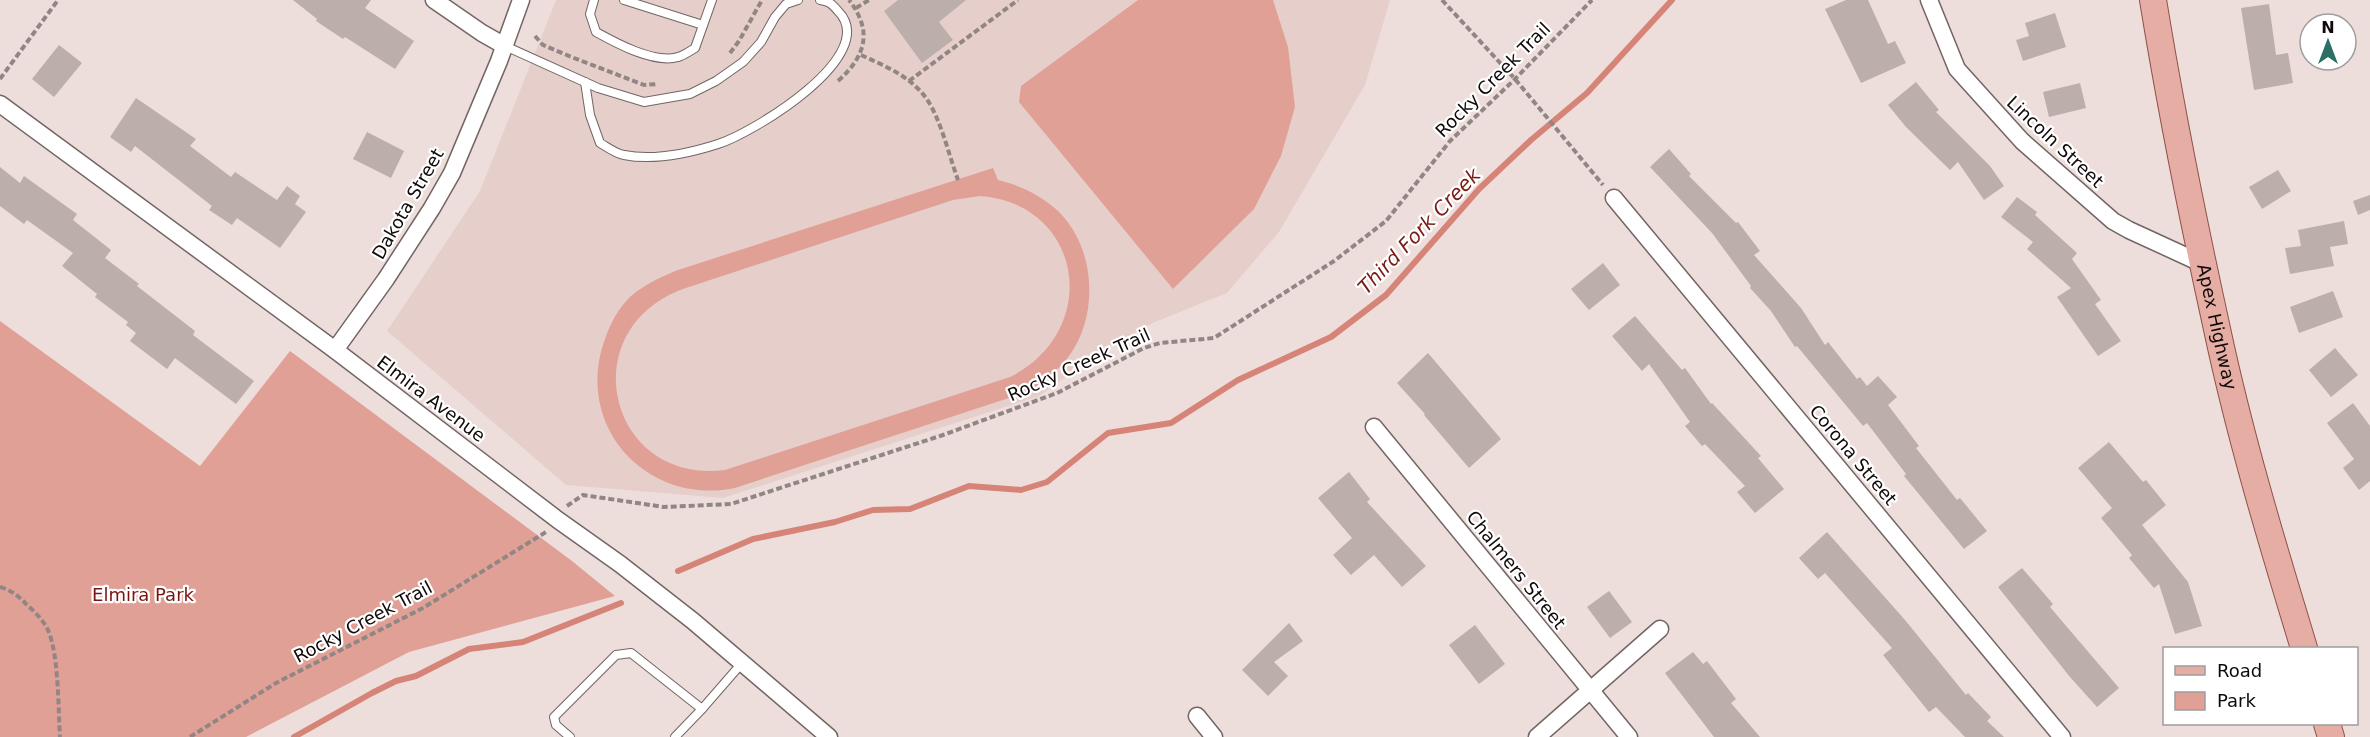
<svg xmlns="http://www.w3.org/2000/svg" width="2370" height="737" font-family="'DejaVu Sans',sans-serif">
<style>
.built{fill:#e6cfcb}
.green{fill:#e1a096;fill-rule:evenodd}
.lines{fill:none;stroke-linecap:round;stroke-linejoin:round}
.stream{stroke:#d68478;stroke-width:6}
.building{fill:#bcaeab}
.service-casing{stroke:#726563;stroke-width:10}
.minor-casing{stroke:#726563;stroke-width:19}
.primary-casing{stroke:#905047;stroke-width:28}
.path{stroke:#918684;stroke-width:4;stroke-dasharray:6 3;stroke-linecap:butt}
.service{stroke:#fff;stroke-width:8}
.minor{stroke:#fff;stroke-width:16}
.primary{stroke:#e6ada4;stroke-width:26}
.labels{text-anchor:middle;stroke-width:4.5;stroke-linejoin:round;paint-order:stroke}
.street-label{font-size:18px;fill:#0f0a09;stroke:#fff}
.park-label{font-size:18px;fill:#76150f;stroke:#fff}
.water-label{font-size:20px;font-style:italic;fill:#7b1a13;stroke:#fff}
</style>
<rect width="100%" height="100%" fill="#eddedb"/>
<path class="built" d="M556,0H1390L1365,85L1279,232L1227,293L1155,322L1111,345L1039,396L723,498L566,485L387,331L480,191Z"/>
<g class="green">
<path d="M1138,0H1273L1288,47L1295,107L1281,156L1254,209L1173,289L1019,102L1021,86Z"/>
<path d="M993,168L998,180C1020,185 1043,196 1059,212C1096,249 1099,315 1069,356C1058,371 1043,382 1027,392L735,488C647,506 573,426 605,339C610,324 619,307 631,296C644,285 659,278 675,271ZM980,196C1084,204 1102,331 1010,377L725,470C607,485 571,327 686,288L953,200Z"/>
<path d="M0,321L200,466L290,351L572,561L615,596L409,652L246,737H0Z"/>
</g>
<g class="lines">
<g class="stream">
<path d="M678,571L753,539L835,522L873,510L910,509L969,486L1021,490L1047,482L1108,433L1171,423L1238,380L1331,337L1386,295L1479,189L1531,140L1587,93L1672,0"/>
<path d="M294,737L372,693L396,681L416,676L469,649L523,642L621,603"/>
</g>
</g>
<g class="building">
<path d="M293,0H371L365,8L414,41L395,69L345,37L343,39L316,21L317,19Z"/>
<path d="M898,0H966L939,22L953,40L922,63L884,11Z"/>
<path d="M1846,0H1868L1888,44L1895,41L1906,63L1861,83L1825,9Z"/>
<path d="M2269,4L2276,55L2288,53L2293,83L2254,90L2241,8Z"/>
<path d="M2055,13L2066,47L2023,61L2016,40L2029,36L2025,23Z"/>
<path d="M59,45L82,63L54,97L32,79Z"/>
<path d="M1916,82L1939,110L1936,112L1990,166L2004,186L1984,200L1958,162L1950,170L1906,127L1888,105Z"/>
<path d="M2080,83L2086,108L2049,117L2043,92Z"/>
<path d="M136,98L196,139L190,146L231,177L235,172L277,200L287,186L300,196L295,204L306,212L280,248L237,218L232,225L209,210L212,206L135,146L131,152L110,137Z"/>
<path d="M367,132L404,151L391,178L353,159Z"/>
<path d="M1669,149L1691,174L1689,176L1736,223L1738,222L1760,251L1754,255L1801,308L1825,345L1828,342L1857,379L1860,377L1867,386L1878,376L1897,397L1888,405L1919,446L1916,448L1957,500L1960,498L1987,531L1964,549L1904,476L1906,474L1867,423L1863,426L1797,346L1795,347L1771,311L1750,288L1751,286L1712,233L1650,167Z"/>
<path d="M0,167L20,183L24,176L77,214L73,220L111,250L105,258L139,284L137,286L195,331L193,335L254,381L236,404L175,358L167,369L130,341L136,333L126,325L128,322L95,297L97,294L62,266L73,253L27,220L24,224L0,206Z"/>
<path d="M2278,170L2291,191L2262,209L2249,187Z"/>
<path d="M2370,195V210L2358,215L2353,201Z"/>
<path d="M2017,197L2037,212L2035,215L2077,253L2072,259L2101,300L2095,304L2121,341L2098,356L2057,297L2071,288L2027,249L2033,242L2001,217Z"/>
<path d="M2344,221L2348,244L2330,247L2334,266L2290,274L2285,248L2301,246L2298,230Z"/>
<path d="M1603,263L1620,285L1589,310L1571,289Z"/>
<path d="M2333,291L2343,317L2299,333L2290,307Z"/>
<path d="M1635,316L1682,370L1685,368L1711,404L1712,403L1761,456L1758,458L1784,489L1755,513L1737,492L1745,486L1705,444L1702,446L1685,426L1690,422L1649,364L1642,371L1612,336Z"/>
<path d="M2335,348L2358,375L2331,397L2309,370Z"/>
<path d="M1428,353L1501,439L1469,468L1424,415L1425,414L1397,383Z"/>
<path d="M2353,403L2370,426V481L2359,490L2343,468L2354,459L2327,423Z"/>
<path d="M2109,442L2143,482L2146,480L2166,505L2142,525L2188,582L2202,626L2175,634L2159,584L2154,588L2129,558L2132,555L2101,518L2112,508L2078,468Z"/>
<path d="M1349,472L1370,499L1367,502L1426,566L1402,587L1374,555L1351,575L1333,555L1352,538L1318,498Z"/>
<path d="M1827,532L1905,620L1966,695L1968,693L1991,717L1987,721L2004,737H1965L1936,707L1929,712L1883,655L1892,648L1825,573L1818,579L1799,558Z"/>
<path d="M2022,568L2053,604L2050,607L2119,688L2097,707L2070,677L1998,587Z"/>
<path d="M1609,591L1632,622L1610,638L1587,607Z"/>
<path d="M1289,623L1303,641L1274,662L1288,676L1268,696L1242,670Z"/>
<path d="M1475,625L1505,664L1479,684L1449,645Z"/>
<path d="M1693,652L1703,664L1707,661L1736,699L1731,703L1760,737H1714L1665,673Z"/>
</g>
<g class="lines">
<g class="service-casing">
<g id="service">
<path d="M594,0L590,14L596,32C616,43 654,64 678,57C683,56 690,51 695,48L712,0"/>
<path d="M624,0L703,25"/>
<path d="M505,46L598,88L644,102L690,94L716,81L743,62L761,42L775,17L786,4L798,0"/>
<path d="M585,82L590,115L600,143C607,147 616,154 624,155C654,161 690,153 718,144C753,133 882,55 838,11C832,4 829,1 820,0"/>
<path d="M702,709L742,663"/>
<path d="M570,737L556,725L554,717L616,655L631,653L702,709L675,737"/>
</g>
</g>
<g class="minor-casing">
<g id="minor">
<path d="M434,0L482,33L505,46"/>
<path d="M1929,0L1957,69L2022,141L2113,221L2129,230L2203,264"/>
<path d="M0,104L335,350L558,520L620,564L693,621L829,737"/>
<path d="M1614,198L2062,737"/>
<path d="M335,350L386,279L432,208L452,173L499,61L521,0"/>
<path d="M1374,427L1629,737"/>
<path d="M1197,716L1214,737"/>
<path d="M1537,737L1660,629"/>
</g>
</g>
<g class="primary-casing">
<g id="primary">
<path id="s1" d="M2153,0C2171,110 2193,220 2217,329C2240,437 2272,543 2304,648"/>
<path d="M2327,724L2331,737"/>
</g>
</g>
<g class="path">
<path d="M1442,0L1515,79L1603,185"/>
<path d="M856,8L869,0"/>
<path d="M535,36L543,45L574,58L644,85L657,84"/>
<path d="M730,53L739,41L762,0"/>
<path d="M861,55C885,66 910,76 926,98C941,119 949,156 958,180"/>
<path d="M0,79L58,0"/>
<path d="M838,81C866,56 873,31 849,0"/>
<path d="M909,81L1018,0"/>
<path d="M567,506L583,495L664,507L731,504L943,435L1057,393L1144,348L1160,343L1214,338L1334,261L1386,221L1450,141L1515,79L1592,0"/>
<path d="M0,587C11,590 20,597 27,605C35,612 43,620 48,630C59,656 58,707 60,737"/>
<path d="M190,737L276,683L423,608L546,532"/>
</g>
<use href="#service" class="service"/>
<use href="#minor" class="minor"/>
<use href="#primary" class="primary"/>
</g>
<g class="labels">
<g class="street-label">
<text transform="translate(1493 80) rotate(-45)" y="6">Rocky Creek Trail</text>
<text transform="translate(2055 142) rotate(43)" y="6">Lincoln Street</text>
<text transform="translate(408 204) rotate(-60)" y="6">Dakota Street</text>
<text dy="6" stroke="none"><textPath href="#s1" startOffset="333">Apex Highway</textPath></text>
<text transform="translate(1079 365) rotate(-24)" y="6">Rocky Creek Trail</text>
<text transform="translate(431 399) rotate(37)" y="6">Elmira Avenue</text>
<text transform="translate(1853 455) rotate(50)" y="6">Corona Street</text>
<text transform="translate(1516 570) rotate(51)" y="6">Chalmers Street</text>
<text transform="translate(363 622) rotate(-28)" y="6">Rocky Creek Trail</text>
</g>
<g class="park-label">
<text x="143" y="601">Elmira Park</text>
</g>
<g class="water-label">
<text transform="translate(1419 231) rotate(-46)" y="7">Third Fork Creek</text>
</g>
</g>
<rect x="2163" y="647" width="195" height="78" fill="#ffffff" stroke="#9f9d9d" stroke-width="1.5"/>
<rect x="2175" y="666" width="30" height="9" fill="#e6ada4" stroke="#9f9d9d" stroke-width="1.5"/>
<text x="2217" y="677" font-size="18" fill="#0f0a09">Road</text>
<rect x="2175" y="692" width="30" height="18" fill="#e1a096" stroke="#9f9d9d" stroke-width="1.5"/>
<text x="2217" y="707" font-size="18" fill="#0f0a09">Park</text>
<g transform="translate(2328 42)"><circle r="28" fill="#ffffff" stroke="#9f9d9d" stroke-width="1.5"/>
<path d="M0-4.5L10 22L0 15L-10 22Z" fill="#2b7063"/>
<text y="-9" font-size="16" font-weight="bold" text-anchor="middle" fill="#0f0a09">N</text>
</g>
</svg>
